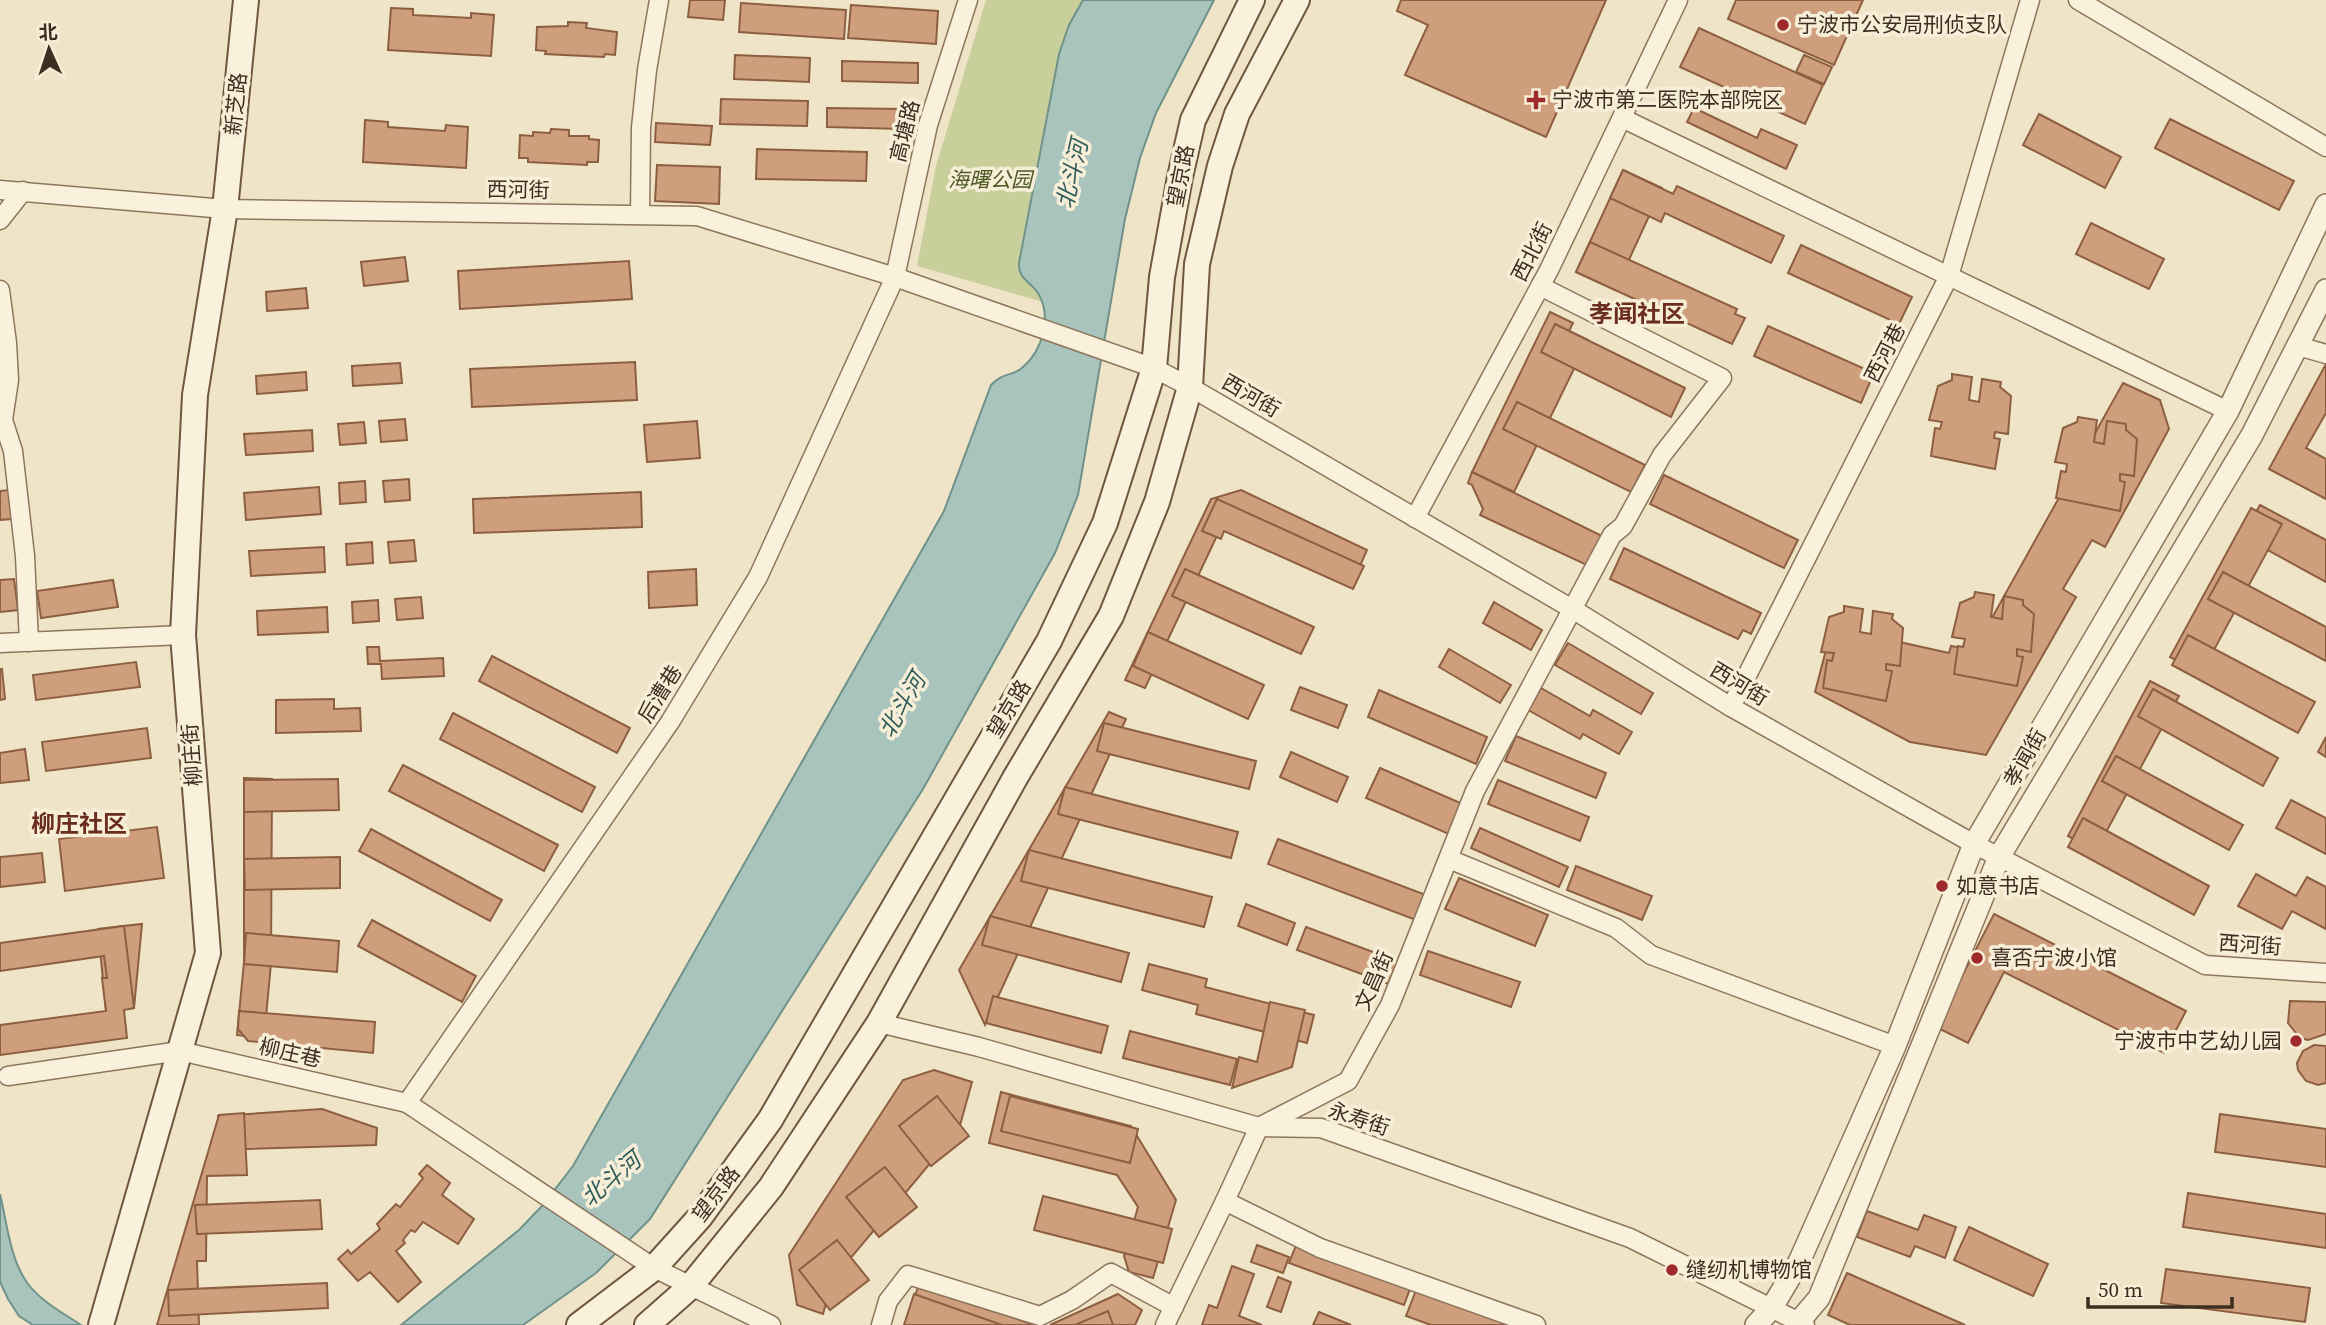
<svg xmlns="http://www.w3.org/2000/svg" width="2326" height="1325" font-family="'Source Serif 4','Noto Sans SC',serif">
<style>
.green{fill:#c9cf9b}
.water{fill:#a9c4bc;stroke:#6f938a;stroke-width:2}
.building{fill:#cf9f7d;stroke:#8d5f41;stroke-width:2}
.lines{fill:none;stroke-linecap:round;stroke-linejoin:round}
.minor-casing{stroke:#8d765c;stroke-width:21}
.tertiary-casing{stroke:#8d765c;stroke-width:24}
.secondary-casing{stroke:#6f573f;stroke-width:28}
.minor{stroke:#faf1dc;stroke-width:18}
.tertiary{stroke:#faf1dc;stroke-width:21}
.secondary{stroke:#faf1dc;stroke-width:24}
.poi-dot{fill:#9e2a2b;stroke:#f7eed8;stroke-width:2.5}
.labels{text-anchor:middle;stroke-width:7;stroke-linejoin:round;paint-order:stroke}
.poi-label{font-size:21px;fill:#3d2e20;stroke:#f7eed8;text-anchor:start}
.street-label{font-size:21px;fill:#3d2e20;stroke:#f7eed8}
.park-label{font-size:21px;font-style:italic;fill:#4d5a26;stroke:#f7eed8}
.water-label{font-size:23px;font-style:italic;fill:#2f5d5a;stroke:#f7eed8}
.quarter-label{font-size:24px;font-weight:bold;fill:#6b2e1e;stroke:#f7eed8}
</style>
<rect width="100%" height="100%" fill="#f0e4c8"/>
<path class="green" d="M986,0H1103L1054,305L917,266L936,166Z"/>
<g class="water">
<path d="M1083,0H1214L1156,113L1140,158L1125,219L1078,495L1055,553L923,789L650,1219L596,1273L523,1325H401L519,1230L542,1206L573,1166L944,511L991,385C1004,371 1013,377 1023,367C1043,350 1052,316 1038,293C1030,281 1018,279 1019,263L1059,54L1069,25Z"/>
<path d="M0,1194C7,1223 10,1260 28,1284C42,1302 63,1313 81,1325H33L19,1316L8,1299L0,1282Z"/>
</g>
<g class="building">
<path d="M690,0H725L723,20L688,17Z"/>
<path d="M1401,0H1606L1546,137L1405,75L1428,25L1397,11Z"/>
<path d="M1736,0H1863L1834,65L1728,19Z"/>
<path d="M741,3L846,10L844,39L739,32Z"/>
<path d="M851,5L938,11L936,44L848,38Z"/>
<path d="M391,8L413,9V15L471,18V13L494,15L491,56L388,50Z"/>
<path d="M568,22L587,23L586,28L617,32L615,55L605,54L604,57L545,54L546,51L536,50L537,27L568,26Z"/>
<path d="M1699,28L1823,85L1805,124L1680,67Z"/>
<path d="M735,55L810,58L809,82L734,79Z"/>
<path d="M1804,55L1832,67L1824,84L1796,72Z"/>
<path d="M842,61L918,63V83L842,81Z"/>
<path d="M721,99L808,101L807,126L720,124Z"/>
<path d="M827,108L903,109V129L827,127Z"/>
<path d="M1694,108L1757,138L1761,129L1797,145L1786,169L1687,122Z"/>
<path d="M2039,114L2121,157L2105,188L2023,145Z"/>
<path d="M2170,119L2294,181L2279,210L2155,148Z"/>
<path d="M365,120L388,122V127L445,131L446,125L468,127L466,168L363,162Z"/>
<path d="M656,123L712,126L710,145L655,142Z"/>
<path d="M551,129L569,130V136H589V139L599,140L598,162H587V165L528,162V158H519L520,135L533,136V132L550,133Z"/>
<path d="M757,149L867,152L866,181L756,179Z"/>
<path d="M657,165L720,167L719,204L655,201Z"/>
<path d="M1623,170L1662,188L1615,290L1576,272Z"/>
<path d="M1623,170L1673,194L1677,186L1784,236L1771,263L1665,213L1661,222L1610,198Z"/>
<path d="M2091,223L2164,259L2149,289L2076,254Z"/>
<path d="M1590,242L1737,309L1735,314L1745,318L1732,344L1576,272Z"/>
<path d="M1801,245L1912,297L1899,324L1788,273Z"/>
<path d="M405,257L408,281L364,286L361,262Z"/>
<path d="M629,261L632,299L460,309L458,271Z"/>
<path d="M306,288L308,308L267,311L266,292Z"/>
<path d="M1550,312L1573,323L1569,331L1588,340L1514,492L1472,472Z"/>
<path d="M1555,324L1685,388L1671,417L1541,352Z"/>
<path d="M1768,326L1874,373L1861,403L1754,356Z"/>
<path d="M635,362L637,400L472,407L470,369Z"/>
<path d="M400,363L402,383L353,386L352,366Z"/>
<path d="M2326,364V413L2306,448L2326,459V499L2269,469Z"/>
<path d="M306,372L307,390L257,394L256,376Z"/>
<path d="M1952,374L1972,377L1969,400L1979,402L1982,379L2001,382L2000,387L2011,396L2008,434L1995,432L1994,438L2000,439L1995,469L1931,456L1935,428L1940,429L1942,422L1929,420L1938,386L1952,380Z"/>
<path d="M2123,383L2160,400L2169,429L2105,547L2092,540L2063,589L2076,597L1986,755L1910,742L1815,692L1832,627L1949,653L1951,646L1974,650Z"/>
<path d="M1517,402L1645,465L1631,492L1503,429Z"/>
<path d="M2078,417L2097,420L2094,442L2104,444L2107,421L2126,424V430L2137,439L2134,476L2120,474V481L2125,482L2120,511L2056,498L2061,471L2066,472L2067,464L2055,462L2063,428L2077,422Z"/>
<path d="M405,419L407,440L381,442L379,421Z"/>
<path d="M697,421L700,458L647,462L644,425Z"/>
<path d="M364,422L366,443L340,445L338,424Z"/>
<path d="M312,430L313,451L246,455L244,434Z"/>
<path d="M1472,472L1604,537L1591,567L1480,515L1483,509L1472,485L1468,483Z"/>
<path d="M1664,475L1798,540L1784,568L1650,504Z"/>
<path d="M409,479L410,500L385,502L383,481Z"/>
<path d="M365,481L366,502L340,504L339,483Z"/>
<path d="M319,487L321,514L246,520L244,493Z"/>
<path d="M9,490L12,519L0,520V491Z"/>
<path d="M1241,490L1367,550L1353,582L1223,523L1145,688L1125,680L1211,499Z"/>
<path d="M641,492L642,527L474,533L473,499Z"/>
<path d="M1217,499L1364,566L1353,589L1224,531L1221,539L1202,531Z"/>
<path d="M2260,505L2326,540V582L2242,536Z"/>
<path d="M2251,508L2282,524L2201,674L2170,657Z"/>
<path d="M414,540L416,561L390,563L388,542Z"/>
<path d="M372,542L373,563L347,565L346,544Z"/>
<path d="M324,547L325,572L251,576L249,551Z"/>
<path d="M1624,548L1761,613L1751,634L1743,630L1738,639L1610,579Z"/>
<path d="M696,569L697,605L649,608L648,572Z"/>
<path d="M1185,569L1314,627L1301,654L1172,596Z"/>
<path d="M2223,572L2326,627V661L2208,599Z"/>
<path d="M14,579L18,610L0,612V580Z"/>
<path d="M113,580L118,607L41,618L37,591Z"/>
<path d="M1975,592L1994,595L1991,617L2002,619L2004,596L2023,600V605L2034,614L2031,652L2017,649V656L2023,657L2017,686L1954,674L1958,646L1963,647L1965,639L1952,637L1960,603L1974,597Z"/>
<path d="M421,597L423,618L397,620L395,599Z"/>
<path d="M378,600L379,621L353,623L352,602Z"/>
<path d="M1494,602L1542,630L1531,650L1483,623Z"/>
<path d="M1844,606L1863,609L1860,632L1871,634L1873,611L1893,614L1892,619L1903,628L1900,666L1886,664V670L1892,671L1886,701L1823,688L1827,660L1832,661L1834,653L1821,652L1829,617L1844,612Z"/>
<path d="M327,607L328,632L258,635L257,611Z"/>
<path d="M1148,632L1264,685L1248,719L1133,666Z"/>
<path d="M2188,635L2315,702L2298,733L2172,665Z"/>
<path d="M1568,643L1653,693L1641,714L1555,665Z"/>
<path d="M367,647H379L380,661L443,658L444,676L382,679L381,664H368Z"/>
<path d="M1449,649L1511,685L1500,703L1439,667Z"/>
<path d="M492,656L630,728L617,753L479,681Z"/>
<path d="M136,662L140,687L36,700L33,675Z"/>
<path d="M0,669H2L5,699L0,700Z"/>
<path d="M2150,681L2179,696L2096,851L2068,836Z"/>
<path d="M1300,687L1347,705L1338,728L1291,710Z"/>
<path d="M1541,688L1590,716L1593,710L1632,732L1619,754L1583,734L1580,739L1528,710Z"/>
<path d="M2153,689L2278,758L2263,786L2138,716Z"/>
<path d="M1379,690L1487,737L1476,764L1368,717Z"/>
<path d="M334,699V709L360,708L361,731L276,733V700Z"/>
<path d="M1109,712L1126,719L985,1025L959,970Z"/>
<path d="M453,713L595,787L582,812L440,739Z"/>
<path d="M1104,723L1256,761L1249,789L1097,751Z"/>
<path d="M147,728L151,758L46,771L42,742Z"/>
<path d="M1516,736L1606,773L1596,798L1505,761Z"/>
<path d="M2326,737V757L2318,752Z"/>
<path d="M25,749L29,780L0,783V753Z"/>
<path d="M1291,752L1348,777L1337,802L1280,777Z"/>
<path d="M2116,756L2243,825L2229,850L2102,781Z"/>
<path d="M403,765L558,845L544,871L389,791Z"/>
<path d="M1380,768L1465,805L1451,835L1366,798Z"/>
<path d="M244,778L272,779L271,963L264,1039L237,1035L244,962Z"/>
<path d="M338,779L339,810L244,812V780Z"/>
<path d="M1498,780L1589,817L1580,841L1488,804Z"/>
<path d="M1065,787L1238,832L1231,858L1058,814Z"/>
<path d="M2291,800L2326,818V854L2276,828Z"/>
<path d="M2083,818L2209,886L2194,915L2068,847Z"/>
<path d="M157,827L164,878L65,891L59,839Z"/>
<path d="M1480,828L1568,867L1559,887L1471,848Z"/>
<path d="M371,829L502,900L490,921L359,851Z"/>
<path d="M1278,839L1426,895L1416,920L1268,864Z"/>
<path d="M1029,850L1212,897L1204,927L1021,881Z"/>
<path d="M42,853L45,882L0,887V857Z"/>
<path d="M340,857V888L245,890L244,859Z"/>
<path d="M1576,866L1652,896L1642,920L1567,890Z"/>
<path d="M2256,874L2296,896L2307,877L2326,887V929L2292,911L2282,929L2238,906Z"/>
<path d="M1459,878L1548,915L1535,946L1445,909Z"/>
<path d="M1246,904L1295,923L1287,945L1238,926Z"/>
<path d="M1994,914L2186,1011L2164,1053L2004,972L1968,1043L1936,1027Z"/>
<path d="M990,916L1129,953L1121,982L982,945Z"/>
<path d="M372,920L476,976L462,1002L358,946Z"/>
<path d="M142,924L134,1008L106,1011L98,929Z"/>
<path d="M124,926L134,1008L124,1010L127,1038L0,1055V1025L106,1011L102,978H107L104,956L0,971V943Z"/>
<path d="M1306,927L1400,962L1391,985L1297,950Z"/>
<path d="M246,933L339,941L337,972L244,964Z"/>
<path d="M1428,951L1520,982L1511,1007L1420,975Z"/>
<path d="M1149,964L1207,979L1205,987L1314,1015L1307,1043L1196,1014L1198,1005L1142,990Z"/>
<path d="M993,996L1108,1026L1101,1053L986,1023Z"/>
<path d="M2290,1001L2326,1002V1034L2308,1040L2300,1038L2288,1023Z"/>
<path d="M1270,1002L1305,1010L1292,1067L1232,1088L1239,1057L1257,1062Z"/>
<path d="M239,1011L375,1022L373,1053L248,1041L238,1029Z"/>
<path d="M1130,1031L1237,1059L1230,1085L1123,1058Z"/>
<path d="M2314,1045L2326,1046V1083L2318,1085L2306,1081L2298,1070L2297,1063L2303,1051Z"/>
<path d="M934,1070L972,1082L959,1129L833,1279L823,1314L797,1305L789,1255L903,1080Z"/>
<path d="M1001,1092L1131,1126L1176,1200L1153,1278L1129,1272L1124,1256L1138,1207L1117,1175L989,1143Z"/>
<path d="M937,1096L969,1136L931,1166L899,1126Z"/>
<path d="M1010,1096L1138,1129L1130,1163L1001,1131Z"/>
<path d="M322,1109L377,1128L376,1145L218,1150V1116Z"/>
<path d="M244,1113L247,1175L207,1176L206,1261H197L199,1325H157L219,1115Z"/>
<path d="M2220,1114L2326,1129V1167L2215,1152Z"/>
<path d="M427,1165L450,1183L442,1195L474,1219L458,1244L423,1222L415,1232L411,1230L403,1240L405,1243L396,1251L421,1282L398,1302L370,1272L358,1281L338,1259L348,1250L351,1254L380,1229L377,1224L396,1204L400,1207L423,1178L419,1174Z"/>
<path d="M885,1167L917,1207L879,1237L846,1197Z"/>
<path d="M2188,1193L2326,1214V1248L2183,1227Z"/>
<path d="M1043,1196L1172,1229L1163,1263L1034,1230Z"/>
<path d="M320,1200L322,1229L197,1234L195,1205Z"/>
<path d="M1867,1211L1918,1230L1924,1215L1956,1227L1945,1258L1915,1246L1910,1257L1857,1237Z"/>
<path d="M1969,1227L2048,1264L2033,1296L1954,1260Z"/>
<path d="M837,1240L869,1280L830,1310L799,1270Z"/>
<path d="M1297,1243L1411,1286L1404,1305L1289,1263Z"/>
<path d="M1257,1245L1289,1257L1283,1273L1251,1262Z"/>
<path d="M1232,1266L1254,1274L1239,1316L1262,1325H1202L1209,1305L1217,1308Z"/>
<path d="M2166,1269L2310,1288L2305,1322L2161,1303Z"/>
<path d="M1847,1273L1965,1325H1850L1828,1315Z"/>
<path d="M1278,1277L1291,1282L1281,1312L1267,1307Z"/>
<path d="M327,1283L328,1308L169,1316L168,1290Z"/>
<path d="M919,1284L1034,1325H905Z"/>
<path d="M1417,1288L1515,1325H1431L1406,1316Z"/>
<path d="M914,1294L1002,1325H904Z"/>
<path d="M1118,1294L1142,1310L1135,1325H1050Z"/>
<path d="M1108,1311L1113,1325H1075Z"/>
<path d="M1319,1312L1351,1325H1313Z"/>
</g>
<g class="lines">
<g class="minor-casing">
<g id="minor">
<path d="M2078,0L2326,147"/>
<path d="M1622,118L2228,411"/>
<path d="M0,190L225,209L697,216L895,277L1154,368L1190,387L1574,610L1731,707L1974,844L2205,965L2326,973"/>
<path d="M640,215L641,128L647,70L659,0"/>
<path d="M0,220L23,191"/>
<path d="M0,290L7,343L9,380L3,420L13,451L25,556L29,642"/>
<path d="M2298,346L2326,354"/>
<path d="M1415,518L1549,270L1678,0"/>
<path d="M0,643L183,635"/>
<path d="M1731,707L1949,276L2030,0"/>
<path d="M1449,859L1616,928L1651,955L1895,1046"/>
<path d="M879,1023L979,1047L1259,1127L1321,1128L1630,1238L1805,1325"/>
<path d="M8,1076L180,1051L407,1103L654,1268L771,1325"/>
<path d="M407,1103L670,722L758,577L895,277L928,125L968,0"/>
<path d="M1225,1201L1320,1248L1536,1325"/>
<path d="M881,1325L888,1301L908,1275L1040,1316L1072,1300L1111,1273L1174,1307"/>
<path d="M1165,1325L1225,1201L1259,1127L1348,1081L1390,1005L1475,791L1612,535L1623,526L1662,455L1722,378L1540,286"/>
</g>
</g>
<g class="tertiary-casing">
<g id="tertiary">
<path d="M1756,1325L1771,1309L1799,1262L1895,1046L1974,844L2228,411L2326,205"/>
<path d="M1796,1325L1819,1298L1999,857L2252,435L2326,290"/>
</g>
</g>
<g class="secondary-casing">
<g id="secondary">
<path d="M101,1325L208,953L183,635L195,395L225,209L246,0"/>
<path d="M579,1325L654,1268L700,1217L770,1120L1049,641L1105,523L1154,368L1162,277L1180,177L1193,120L1252,0"/>
<path d="M647,1325L690,1287L771,1187L879,1023L1015,778L1111,616L1157,502L1190,387L1197,264L1220,166L1237,114L1297,0"/>
</g>
</g>
<use href="#minor" class="minor"/>
<use href="#tertiary" class="tertiary"/>
<use href="#secondary" class="secondary"/>
</g>
<g class="poi-dot">
<circle cx="1783" cy="25" r="7"/>
<path d="M1532.5 89.5h7v7h7v7h-7v7h-7v-7h-7v-7h7z"/>
<circle cx="1942" cy="886" r="7"/>
<circle cx="1977" cy="958" r="7"/>
<circle cx="2296" cy="1041" r="7"/>
<circle cx="1672" cy="1270" r="7"/>
</g>
<g class="labels">
<g class="poi-label">
<text x="1797" y="32">宁波市公安局刑侦支队</text>
<text x="1552" y="107">宁波市第二医院本部院区</text>
<text x="1956" y="893">如意书店</text>
<text x="1991" y="965">喜否宁波小馆</text>
<text x="2282" y="1048" text-anchor="end">宁波市中艺幼儿园</text>
<text x="1686" y="1277">缝纫机博物馆</text>
</g>
<g class="street-label">
<text transform="translate(236 104) rotate(-84)" y="7">新芝路</text>
<text transform="translate(905 131) rotate(-76)" y="7">高塘路</text>
<text transform="translate(1181 176) rotate(-79)" y="7">望京路</text>
<text transform="translate(518 190) rotate(1)" y="7">西河街</text>
<text transform="translate(1532 252) rotate(-63)" y="7">西北街</text>
<text transform="translate(1885 353) rotate(-63)" y="7">西河巷</text>
<text transform="translate(1251 396) rotate(30)" y="7">西河街</text>
<text transform="translate(1739 684) rotate(31)" y="7">西河街</text>
<text transform="translate(660 694) rotate(-58)" y="7">后漕巷</text>
<text transform="translate(1009 709) rotate(-59)" y="7">望京路</text>
<text transform="translate(192 755) rotate(-94)" y="7">柳庄街</text>
<text transform="translate(2025 758) rotate(-60)" y="7">孝闻街</text>
<text transform="translate(2250 945) rotate(4)" y="7">西河街</text>
<text transform="translate(1374 981) rotate(-66)" y="7">文昌街</text>
<text transform="translate(290 1053) rotate(13)" y="7">柳庄巷</text>
<text transform="translate(1359 1119) rotate(18)" y="7">永寿街</text>
<text transform="translate(716 1194) rotate(-53)" y="7">望京路</text>
</g>
<g class="park-label">
<text x="990" y="187">海曙公园</text>
</g>
<g class="water-label">
<text transform="translate(1072 174) rotate(-77)" y="8">北斗河</text>
<text transform="translate(902 705) rotate(-60)" y="8">北斗河</text>
<text transform="translate(611 1179) rotate(-40)" y="8">北斗河</text>
</g>
<g class="quarter-label">
<text x="1637" y="322">孝闻社区</text>
<text x="79" y="832">柳庄社区</text>
</g>
</g>
<g transform="translate(49 49) rotate(357)" stroke="#f7eed8" stroke-width="5" paint-order="stroke">
<path d="M0-5L12 26L0 18L-12 26Z" fill="#3d2e20"/>
<text y="-10" font-size="19" font-weight="bold" text-anchor="middle" fill="#3d2e20">北</text>
</g>
<path d="M2088 1297v10h144v-10" fill="none" stroke="#3d2e20" stroke-width="3.5"/>
<text x="2098" y="1297" font-size="21" fill="#3d2e20" stroke="#f7eed8" stroke-width="5" paint-order="stroke">50 m</text>
</svg>
